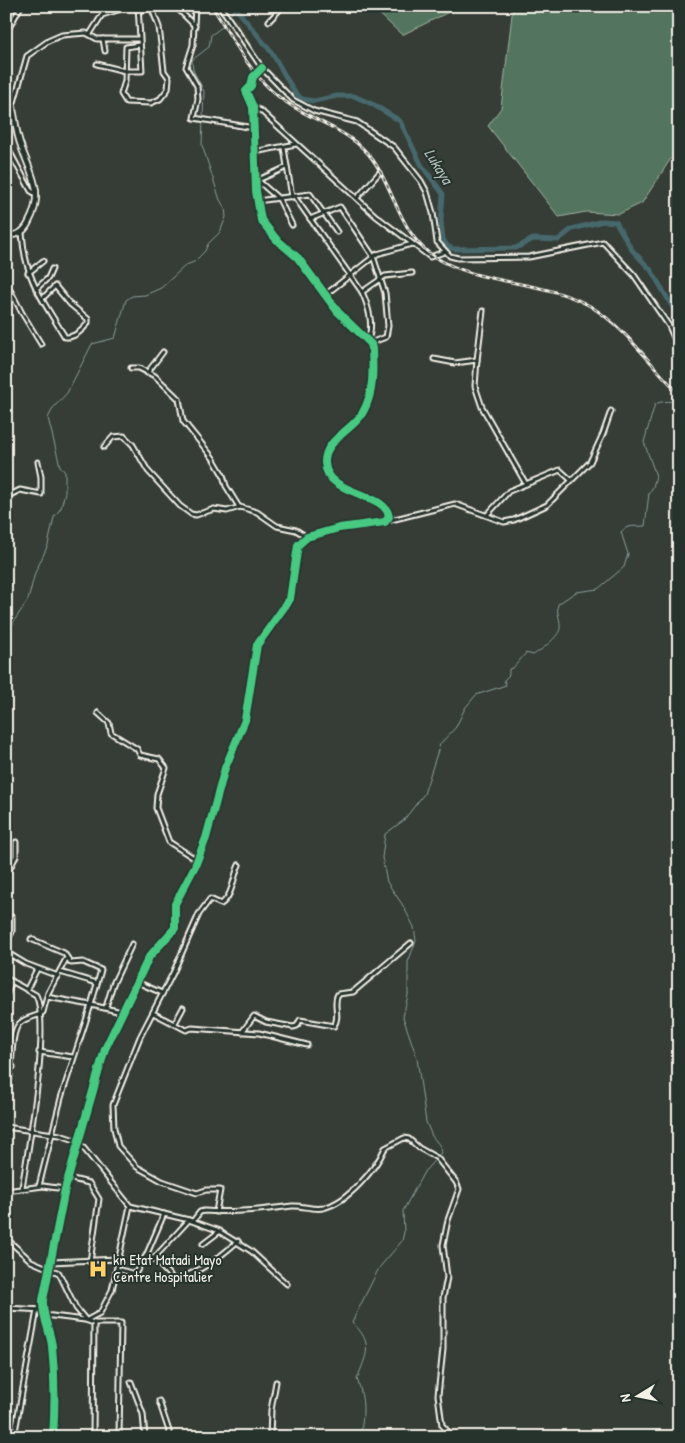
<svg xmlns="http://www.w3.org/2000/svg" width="685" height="1443" font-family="'Patrick Hand',sans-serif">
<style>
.built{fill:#474941}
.green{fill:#52745e;stroke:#a3b2a3}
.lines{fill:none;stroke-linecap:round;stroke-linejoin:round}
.stream{stroke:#8c9f9e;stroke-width:1}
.river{stroke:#46686c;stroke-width:5}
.street-tunnel{stroke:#525851;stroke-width:3;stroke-dasharray:3 1.5;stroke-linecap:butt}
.street-casing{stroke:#f4f1e8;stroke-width:7}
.secondary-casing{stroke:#f4f1e8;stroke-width:8}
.street{stroke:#26332d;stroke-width:3}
.secondary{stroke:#26332d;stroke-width:4.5}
.rail-casing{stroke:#f4f1e8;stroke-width:3}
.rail{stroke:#26332d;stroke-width:1;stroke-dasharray:4;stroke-linecap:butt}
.cycleway-casing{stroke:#26332d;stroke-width:11}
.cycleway{stroke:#46c982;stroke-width:8}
.labels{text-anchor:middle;stroke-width:4;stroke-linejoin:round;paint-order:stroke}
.poi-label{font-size:15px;fill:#f4f1e8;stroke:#26332d;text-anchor:start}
.water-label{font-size:16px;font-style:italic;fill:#aebab6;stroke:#26332d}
</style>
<rect width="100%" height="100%" fill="#353d36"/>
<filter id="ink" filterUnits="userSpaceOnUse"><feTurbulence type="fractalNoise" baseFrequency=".02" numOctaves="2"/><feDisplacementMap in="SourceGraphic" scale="10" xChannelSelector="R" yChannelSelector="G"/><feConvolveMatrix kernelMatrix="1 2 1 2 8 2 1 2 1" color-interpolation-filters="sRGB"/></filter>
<g filter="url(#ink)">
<path class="built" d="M236,18L252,44L243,50L228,26Z"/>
<g class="green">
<path d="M371,6H461L402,35Z"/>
<path d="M513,6H679V146L642,203L619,214L586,212L559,217L488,126L501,108Z"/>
</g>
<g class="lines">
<g class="stream">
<path d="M6,641L14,621L28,600L35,573L48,545L54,517L61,508L65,492V472L60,466L48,418L53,408L67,393L92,344L115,338L126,300L132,296L145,295L161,288L186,265L194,262L205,251L208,244L220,232L226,217L225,208L220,200L202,145L204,91L193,70L192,60L209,47L211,35L222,27L235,8"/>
<path d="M360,1437C364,1416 365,1399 357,1379C367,1353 374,1344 352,1322L379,1268L402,1241L404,1232L403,1211L411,1196L424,1172L441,1153L440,1146L432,1136L426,1122L417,1058L403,1017L408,995V962L416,941L414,927L402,904L387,882L382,858L385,834L403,821L424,794L440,744L456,727L465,708L476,695L506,685L504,680L509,675V669L513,668L526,653L533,655C539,652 560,636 560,628C561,620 556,613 558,604L576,592L598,589L624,567L628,554L621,532C627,524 636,527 645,526L649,493L653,487L656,476L644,442L655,404C662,401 673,400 679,404"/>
</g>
<path class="river" d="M234,6L272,53L295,93L302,99L314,101L337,96H354L374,105L400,121L422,166L443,194L441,220L443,239L447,246L454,249L516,248L533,239L558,240L572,229L603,221L616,222L632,250L651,270L679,318"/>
<path class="street-tunnel" d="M53,1437C55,1408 55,1375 52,1346C50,1330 42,1317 43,1300L65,1189L105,1049L149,957L175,928V904L195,866L206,838L225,768L245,720L257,645L290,599L298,545L307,537L339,528L385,522L389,517C386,491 325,497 325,462C325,440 352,430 362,414C374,396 375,367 372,346L338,312L298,258L263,224L256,191L253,107"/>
<g class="street-casing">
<g id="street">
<path d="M175,6L195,26"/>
<path d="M195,6L193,45L186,67L197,86L198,99L194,118L254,128"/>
<path d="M220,6L262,68L293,100L314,111L357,122L394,147L421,181L427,192L433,213L437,242L450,256L458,258L529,257L603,242L634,275L669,326L679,349"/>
<path d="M269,21L283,6"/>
<path d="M6,33L21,6"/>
<path d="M90,34L102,15L131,6"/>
<path d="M103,39L105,51"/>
<path d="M139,45L126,47L125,81L121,94L126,102L151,103L160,99L168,89L169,78L164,71L159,27L152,9L150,8L139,11"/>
<path d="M97,64L125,71H142L138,6"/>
<path d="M262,68L253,77L251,86L246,91L253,107L261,111L376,216L430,257L444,252"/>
<path d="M13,106L27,56L48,41L62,35L86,33L97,39H139"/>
<path d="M6,145L31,191L36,194"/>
<path d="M284,148L292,197"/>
<path d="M254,152L296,144"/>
<path d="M255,178L279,199L292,225"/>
<path d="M258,180L287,167"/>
<path d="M294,196L362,292C368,305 375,327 367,341"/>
<path d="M357,198L379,173"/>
<path d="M257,201L310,194L337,232"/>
<path d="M310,219L340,207L373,256L385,293L388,326L386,337L370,343"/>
<path d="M22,233C25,279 42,299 65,337C74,338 83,330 88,323V319L70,304L55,286L42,299"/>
<path d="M28,273L43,261"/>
<path d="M6,282L22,313L41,344"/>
<path d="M36,289L48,278L52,269"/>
<path d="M362,292L385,276L412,273"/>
<path d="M325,295L377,254L412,244"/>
<path d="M434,359L455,363L477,360L475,386L482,407L526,484L560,470L571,480"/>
<path d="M477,360L483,311"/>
<path d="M131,368H139L155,376L179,399L183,421L213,458L223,475L226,486L239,507"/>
<path d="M147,373L163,352"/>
<path d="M104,447L113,437L124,436L133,445L148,471L180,506L191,514L196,515L214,509L227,511L240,507L257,512L277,526L296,530L307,537"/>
<path d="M6,497L20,490L41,494V477L38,462"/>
<path d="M487,515L509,491L526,484"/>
<path d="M387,521L455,504L504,522L514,520L547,505L590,462L603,434L611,411"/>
<path d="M98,713L109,723L111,733L137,749L140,755L159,759L166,768L157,794L156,808L169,842L197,860"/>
<path d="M6,876L16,856V842"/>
<path d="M31,939L64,953L71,963L83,962L101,970L91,1005L47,997"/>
<path d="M6,943L12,932V917"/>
<path d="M6,952L26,964L58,976"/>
<path d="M60,972L97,983"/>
<path d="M6,978L36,995C51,1026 28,1149 22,1188"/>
<path d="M137,982L162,993"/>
<path d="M27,989L37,969"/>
<path d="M6,996L12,981"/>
<path d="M106,1007L113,984L132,944"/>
<path d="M153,1013L186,1030L192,1028L259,1033L307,1045"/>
<path d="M175,1023L183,1008"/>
<path d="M242,1032L254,1016L266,1022L293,1027L297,1026L300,1020L334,1026C341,1015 332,1004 338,994L353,992L411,943"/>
<path d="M39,1052L73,1057"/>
<path d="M6,1066L13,1067"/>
<path d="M6,1095C14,1075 9,1035 19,1024C26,1016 36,1018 43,1012L48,993L66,959"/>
<path d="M6,1127L60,1135L78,1141L130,1206L189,1220L217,1230L251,1251L287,1284"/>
<path d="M68,1178L89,1183L99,1199L90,1262"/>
<path d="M39,1186L61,1098L91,1005L122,1012"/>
<path d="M6,1191L43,1186L65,1189"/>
<path d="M216,1212L220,1190H206L197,1193L162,1181L137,1167L118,1146L114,1128L113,1105L140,1037L173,973L199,914L210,899L221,904C233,896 233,877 239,865"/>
<path d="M193,1221L200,1212L204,1211C233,1213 264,1210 292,1206C302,1205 313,1210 323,1208C348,1202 375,1170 385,1148L404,1138L409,1139L419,1148L437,1158L456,1182L459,1189L448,1220L443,1245L447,1277L443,1298V1349L438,1395L442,1425L453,1437"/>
<path d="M6,1238L31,1261L59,1273L76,1308L85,1319"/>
<path d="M203,1244L220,1231"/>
<path d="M146,1256L164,1214"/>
<path d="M153,1258L174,1280C200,1272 218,1259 238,1241"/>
<path d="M51,1262L118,1259"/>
<path d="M117,1269L135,1274L145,1257L154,1258L189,1220"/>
<path d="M6,1308L43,1310"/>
<path d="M44,1315L85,1320L94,1323L93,1437"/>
<path d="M87,1320L100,1313L112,1290L130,1206"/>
<path d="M94,1323H121L119,1437"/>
<path d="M131,1382L143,1414L145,1437"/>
<path d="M159,1401L171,1437"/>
<path d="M14,1437L37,1310"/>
<path d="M270,1437L271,1410L276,1382"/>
<path d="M677,1437L679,1431"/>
</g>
</g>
<g class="secondary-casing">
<path id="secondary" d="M6,95C16,109 14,121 18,136C26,169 48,188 28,224C23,233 17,236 6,235"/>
</g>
<use href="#street" class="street"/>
<use href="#secondary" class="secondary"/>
<g class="rail-casing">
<path id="rail" d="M212,6C232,38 250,74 279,97C309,121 350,128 373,160C395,191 401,236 435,257C481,286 542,279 590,306C625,327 650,365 679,393"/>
</g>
<use href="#rail" class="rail"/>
<g class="cycleway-casing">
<path id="cycleway" d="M53,1437C55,1408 55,1375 52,1346C50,1330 42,1317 43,1300L65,1189L105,1049L149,957L175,928V904L195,866L206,838L225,768L245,720L257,645L290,599L298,545L307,537L339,528L385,522L389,517C386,491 327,497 325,463C324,439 354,430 363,412C374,393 373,370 372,349L371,344L338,312L298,258L276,239L261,220L256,191L253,107L246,91L251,86L253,77L262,68"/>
</g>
<use href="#cycleway" class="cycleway"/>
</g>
</g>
<defs>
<g id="hospital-bare" transform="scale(1.5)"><path d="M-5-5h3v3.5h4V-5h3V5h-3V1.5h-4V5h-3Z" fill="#ffd166" stroke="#26332d" stroke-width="2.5" paint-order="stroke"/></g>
</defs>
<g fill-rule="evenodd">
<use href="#hospital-bare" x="98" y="1269"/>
</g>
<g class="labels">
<g class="poi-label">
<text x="113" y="1265">kn Etat Matadi Mayo<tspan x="113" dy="17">Centre Hospitalier</tspan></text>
</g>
<g class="water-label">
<text transform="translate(439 166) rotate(58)" y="6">Lukaya</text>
</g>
</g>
<rect width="685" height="1443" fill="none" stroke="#26332d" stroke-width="25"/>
<rect x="12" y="12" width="660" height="1418" fill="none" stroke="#f4f1e8" stroke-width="2" filter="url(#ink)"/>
<g transform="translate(638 1396) rotate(260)" stroke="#26332d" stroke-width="4" paint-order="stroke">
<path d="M0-4L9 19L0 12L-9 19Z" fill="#f4f1e8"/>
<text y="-8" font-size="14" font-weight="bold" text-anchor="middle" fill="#f4f1e8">N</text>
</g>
</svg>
